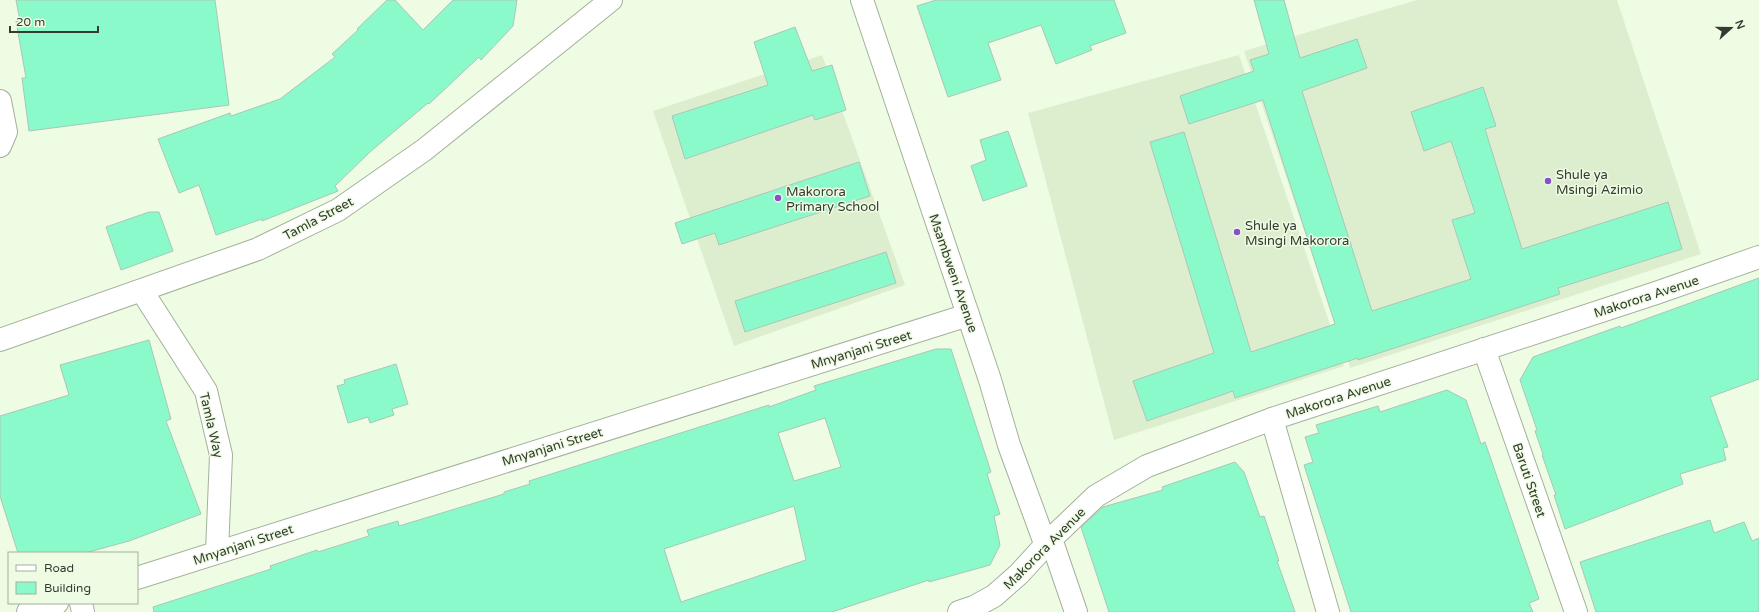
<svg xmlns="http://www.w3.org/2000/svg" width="1759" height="612" font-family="'Varela Round',sans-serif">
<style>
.built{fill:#ddeecf}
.building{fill:#8bfacb;stroke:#aac6b8;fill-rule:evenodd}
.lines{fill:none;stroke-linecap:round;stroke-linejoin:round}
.street-casing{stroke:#a4b19a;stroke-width:24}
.secondary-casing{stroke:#a4b19a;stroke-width:24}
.street{stroke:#fff;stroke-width:22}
.secondary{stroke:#fff;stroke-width:22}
.poi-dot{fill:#8452ca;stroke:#eefce3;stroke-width:1.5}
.labels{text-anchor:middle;stroke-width:3;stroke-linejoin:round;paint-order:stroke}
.poi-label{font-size:13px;fill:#363b31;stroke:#eefce3;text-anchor:start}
.street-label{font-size:13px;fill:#363b31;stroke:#eefce3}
</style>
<rect width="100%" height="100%" fill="#eefce3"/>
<g class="built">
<path d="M1417,0H1617L1701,254L1350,368L1244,51Z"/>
<path d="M822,55L905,285L734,346L653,111Z"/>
<path d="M1239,55L1344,366L1114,440L1028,113Z"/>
</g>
<g class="building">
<path d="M16,0H215L229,105L29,131L22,78H26L16,21H20Z"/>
<path d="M387,0H395L423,30L453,0H517L513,26L481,60L479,57L429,104L428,103L371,151L335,186L338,191L262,221V219L216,235L199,185L179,193L158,139L230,113L231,116L280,99L335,57L332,54L358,30L357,29Z"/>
<path d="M936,0H1114L1126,33L1090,46L1092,50L1056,64L1041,25L988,43L1001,80L948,97L917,6Z"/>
<path d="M1254,0H1284L1300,58L1357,39L1367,68L1302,91L1372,311L1471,279L1452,220L1475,213L1451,141L1424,151L1411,112L1483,87L1496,126L1485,129L1522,249L1668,202L1682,249L1558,288L1560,294L1358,360V358L1235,398L1233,391L1147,421L1133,381L1214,353L1150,142L1184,132L1251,352L1335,324L1263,100L1189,124L1180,96L1254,71L1250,60L1269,54Z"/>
<path d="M795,27L812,71L832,65L846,110L815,120L813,115L685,159L672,116L768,85L754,42Z"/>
<path d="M1008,131L1027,186L983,201L971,166L986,160L980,140Z"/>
<path d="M859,162L870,196L719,245L715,233L682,244L675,223Z"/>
<path d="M149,212H159L173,251L121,270L106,227Z"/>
<path d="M886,252L896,283L745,332L735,301Z"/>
<path d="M1759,278V379L1710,397L1728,447L1723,448L1726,460L1680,474L1683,484L1565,529L1554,495H1556L1542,455L1543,454L1535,431L1537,430L1520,380L1533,357L1620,326L1621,328Z"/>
<path d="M149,340L171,419L166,421L201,514L129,541L85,553H18L0,496V416L69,395L60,365Z"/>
<path d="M936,349H951L991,472L987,474L1000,514L994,516L1000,545L990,565L929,582V580L832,612H154L153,607L271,569L270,566L317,550L318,552L369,536L367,530L398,521L399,526L504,494V492L530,484L529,481L769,405V407L816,390L814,386ZM825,418L841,467L794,481L778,433ZM794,506L806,560L681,602L664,549Z"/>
<path d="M396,364L408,404L392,409L394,415L370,423L368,417L348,423L337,386L345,384L344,380Z"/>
<path d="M1447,390L1466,400L1481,444L1485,442L1539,599L1529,603L1533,612H1351L1304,465L1313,462L1305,437L1319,433L1316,425L1378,406L1380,412Z"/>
<path d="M1235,462L1244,472L1260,517L1264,516L1279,561H1277L1295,612H1109L1081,527L1103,507L1163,490L1162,487Z"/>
<path d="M1710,520L1714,533L1744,522L1752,541L1759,538V612H1596L1580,562Z"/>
</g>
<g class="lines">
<g class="street-casing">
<g id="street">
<path d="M862,0L990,380L1009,445L1046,546"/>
<path d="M0,101L6,132L0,146"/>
<path d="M142,291L206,391L221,455L217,552"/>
<path d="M0,340L258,249L338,210L424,150L611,0"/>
<path d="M1484,349L1576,612"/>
<path d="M1272,419L1328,612"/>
<path d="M1051,539L1076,612"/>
<path d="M137,578L968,315"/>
<path d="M81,603L83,612"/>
<path d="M28,612L57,603"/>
</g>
</g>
<g class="secondary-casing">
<path id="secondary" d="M959,612L974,607L994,596L1019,574L1051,539L1096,496L1147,466L1272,419L1656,293L1759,257"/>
</g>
<use href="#street" class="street"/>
<use href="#secondary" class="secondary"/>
</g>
<g class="poi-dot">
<circle cx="1548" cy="181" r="4"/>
<circle cx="778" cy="198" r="4"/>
<circle cx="1237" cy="232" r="4"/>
</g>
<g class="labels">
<g class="poi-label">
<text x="1556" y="179">Shule ya<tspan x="1556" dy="15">Msingi Azimio</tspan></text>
<text x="786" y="196">Makorora<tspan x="786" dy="15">Primary School</tspan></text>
<text x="1245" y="230">Shule ya<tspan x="1245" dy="15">Msingi Makorora</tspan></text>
</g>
<g class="street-label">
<text transform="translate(318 218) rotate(-28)" y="5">Tamla Street</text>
<text transform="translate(954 273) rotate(71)" y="5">Msambweni Avenue</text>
<text transform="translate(1646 296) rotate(-18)" y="5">Makorora Avenue</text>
<text transform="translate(861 349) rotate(-17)" y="5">Mnyanjani Street</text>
<text transform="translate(1338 397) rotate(-18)" y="5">Makorora Avenue</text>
<text transform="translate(212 425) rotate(77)" y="5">Tamla Way</text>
<text transform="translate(552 446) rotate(-17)" y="5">Mnyanjani Street</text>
<text transform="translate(1530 480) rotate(71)" y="5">Baruti Street</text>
<text transform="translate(243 544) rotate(-18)" y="5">Mnyanjani Street</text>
<text transform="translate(1044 548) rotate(-45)" y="5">Makorora Avenue</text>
</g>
</g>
<rect x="8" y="552" width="130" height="52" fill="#eefce3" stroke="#a4af9c"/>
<rect x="16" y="565" width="20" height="6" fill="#ffffff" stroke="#a4af9c"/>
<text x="44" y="572" font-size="12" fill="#363b31">Road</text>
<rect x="16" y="582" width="20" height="12" fill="#8bfacb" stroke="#a4af9c"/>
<text x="44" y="592" font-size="12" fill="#363b31">Building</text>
<g transform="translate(1731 28) rotate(69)" stroke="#eefce3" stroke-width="3" paint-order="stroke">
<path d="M0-3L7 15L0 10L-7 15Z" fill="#363b31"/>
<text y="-6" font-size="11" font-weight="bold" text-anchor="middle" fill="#363b31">N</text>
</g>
<path d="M10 26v6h88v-6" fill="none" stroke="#363b31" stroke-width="2"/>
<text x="16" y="26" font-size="12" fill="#363b31" stroke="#eefce3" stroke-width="3" paint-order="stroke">20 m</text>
</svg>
